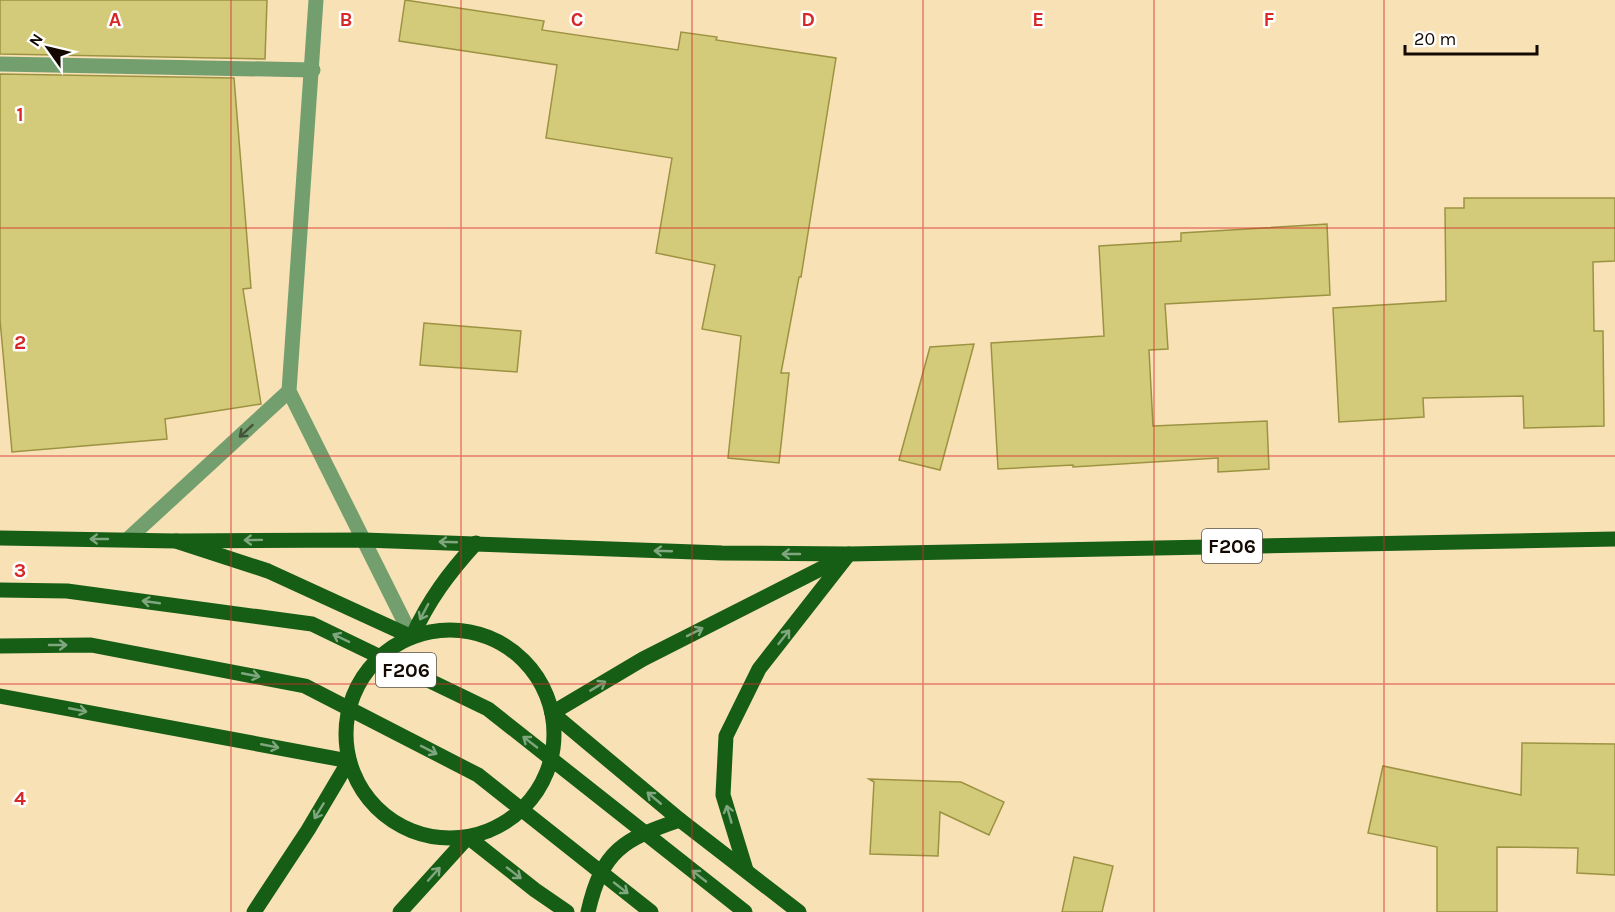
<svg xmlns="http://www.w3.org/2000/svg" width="1615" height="912" font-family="Karla,sans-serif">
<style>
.building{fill:#d4cb7a;stroke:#9c9342;stroke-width:1.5}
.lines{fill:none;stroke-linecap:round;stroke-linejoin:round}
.minor{stroke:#739f6f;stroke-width:15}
.major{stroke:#165e15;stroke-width:15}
.major-bridge{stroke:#165e15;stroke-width:15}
.oneway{stroke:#445438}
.oneway2{stroke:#7fa67e}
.grid{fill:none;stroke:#d62828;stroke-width:1.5;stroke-opacity:0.55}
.labels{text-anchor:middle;stroke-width:5;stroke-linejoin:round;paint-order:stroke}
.shield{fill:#fff;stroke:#5a534c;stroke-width:1.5}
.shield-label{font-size:20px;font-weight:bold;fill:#140900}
.grid-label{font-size:20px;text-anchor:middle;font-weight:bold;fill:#d62828;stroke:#fff;stroke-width:5;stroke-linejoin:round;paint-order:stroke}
</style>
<rect width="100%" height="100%" fill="#f9e1b6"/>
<g class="building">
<path d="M0,0H267L265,59L0,54Z"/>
<path d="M405,0L544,21L542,30L678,50L681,32L717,37L716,40L836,58L801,277H799L781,373H789L779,463L728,458L741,336L702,329L715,265L656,253L672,158L546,138L557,65L399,41Z"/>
<path d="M0,74L234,78L251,288L243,289L261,404L165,419L167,439L12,452L0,320Z"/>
<path d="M1464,198H1615V261L1593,262L1594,331H1603L1604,426L1524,428L1523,396L1423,398L1424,417L1339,422L1333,308L1446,301L1445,208H1464Z"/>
<path d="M1327,224L1330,295L1165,304L1168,349L1149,350L1153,426L1267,421L1269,469L1218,472V458L1073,467V465L998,469L991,343L1104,336L1099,246L1181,241V233Z"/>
<path d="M424,323L521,331L517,372L420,365Z"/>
<path d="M974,344L940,470L899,460L930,347Z"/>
<path d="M1522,743L1615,744V875L1577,873L1578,848L1497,847V912H1437V847L1368,833L1383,766L1521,795Z"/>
<path d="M869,779L961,782L1004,802L989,835L940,812L938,856L870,854L874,782Z"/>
<path d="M1074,857L1113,866L1102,912H1062Z"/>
</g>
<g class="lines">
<g class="minor">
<path d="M316,0L289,391L412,637"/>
<path d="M0,64L313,70"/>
<path d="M128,539L289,391"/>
</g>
<g class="major">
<path d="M0,538L176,541L268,571L412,637"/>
<path d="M176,541L364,540L722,553L849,554L1615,539"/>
<circle cx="450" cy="734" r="104"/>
<path d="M412,637C429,599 449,573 476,543"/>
<path d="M0,696L349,761"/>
<path d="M552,713L643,659L844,557"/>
<path d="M552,713L680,820L799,912"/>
<path d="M468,837L535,890L567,912"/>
<path d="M746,870L723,795L726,736L759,669L849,554"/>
<path d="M254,912L308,830L349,761"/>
<path d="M400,912L468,837"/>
<path d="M588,912C602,850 624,839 680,820"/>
</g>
<g class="major-bridge">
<path d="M0,590L67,591L312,624L488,709L745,912"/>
<path d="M0,646L91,645L305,686L478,775L651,912"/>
</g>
</g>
<defs><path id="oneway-shaft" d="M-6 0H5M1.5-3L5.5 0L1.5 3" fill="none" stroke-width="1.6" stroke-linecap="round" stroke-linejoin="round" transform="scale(1.5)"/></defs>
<use class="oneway" href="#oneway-shaft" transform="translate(246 431) rotate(138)"/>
<g class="oneway2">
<use href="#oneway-shaft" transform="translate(99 539) rotate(-180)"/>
<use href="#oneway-shaft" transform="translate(253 540) rotate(179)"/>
<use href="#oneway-shaft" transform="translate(448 542) rotate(-178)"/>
<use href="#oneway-shaft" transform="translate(663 551) rotate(-178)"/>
<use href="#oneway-shaft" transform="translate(791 554) rotate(-180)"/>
<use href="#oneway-shaft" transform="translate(151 602) rotate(-172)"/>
<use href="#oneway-shaft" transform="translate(424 612) rotate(118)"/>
<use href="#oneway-shaft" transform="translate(695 632) rotate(-27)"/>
<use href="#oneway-shaft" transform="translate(784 637) rotate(-52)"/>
<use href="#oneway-shaft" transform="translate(341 638) rotate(-154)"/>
<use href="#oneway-shaft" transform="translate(58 645)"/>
<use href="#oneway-shaft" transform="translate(251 675) rotate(11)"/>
<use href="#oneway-shaft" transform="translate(598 686) rotate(-31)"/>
<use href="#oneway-shaft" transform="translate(78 710) rotate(11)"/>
<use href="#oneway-shaft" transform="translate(530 742) rotate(-142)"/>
<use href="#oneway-shaft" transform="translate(270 746) rotate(11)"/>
<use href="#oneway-shaft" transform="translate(429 750) rotate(27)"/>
<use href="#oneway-shaft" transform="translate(654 798) rotate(-140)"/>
<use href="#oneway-shaft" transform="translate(319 811) rotate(121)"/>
<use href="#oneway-shaft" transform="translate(729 814) rotate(-106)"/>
<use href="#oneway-shaft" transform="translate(514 873) rotate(38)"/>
<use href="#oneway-shaft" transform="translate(434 874) rotate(-48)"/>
<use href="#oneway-shaft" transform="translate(699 876) rotate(-142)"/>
<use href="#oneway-shaft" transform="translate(621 888) rotate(38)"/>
</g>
<path class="grid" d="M231,0V912M461,0V912M692,0V912M923,0V912M1154,0V912M1384,0V912M0,228H1615M0,456H1615M0,684H1615"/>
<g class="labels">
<g class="shield">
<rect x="1202" y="529" width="60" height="34" rx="4.5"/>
<rect x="376" y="653" width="60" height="34" rx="4.5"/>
</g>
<g class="shield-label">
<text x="1232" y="553">F206</text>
<text x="406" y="677">F206</text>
</g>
</g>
<g class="grid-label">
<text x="115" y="26">A</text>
<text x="346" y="26">B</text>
<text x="577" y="26">C</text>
<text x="808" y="26">D</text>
<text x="1038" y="26">E</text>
<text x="1269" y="26">F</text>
<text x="20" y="121">1</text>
<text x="20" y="349">2</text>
<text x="20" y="577">3</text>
<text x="20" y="805">4</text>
</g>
<g transform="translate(48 48) rotate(304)" stroke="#ffffff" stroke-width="4.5" paint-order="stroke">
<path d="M0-4.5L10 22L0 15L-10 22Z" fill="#140900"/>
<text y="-9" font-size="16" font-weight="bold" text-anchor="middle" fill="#140900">N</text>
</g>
<path d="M1405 45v9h132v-9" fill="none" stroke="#140900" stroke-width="3"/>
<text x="1414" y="45" font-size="18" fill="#140900" stroke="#ffffff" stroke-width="4.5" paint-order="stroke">20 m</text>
</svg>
